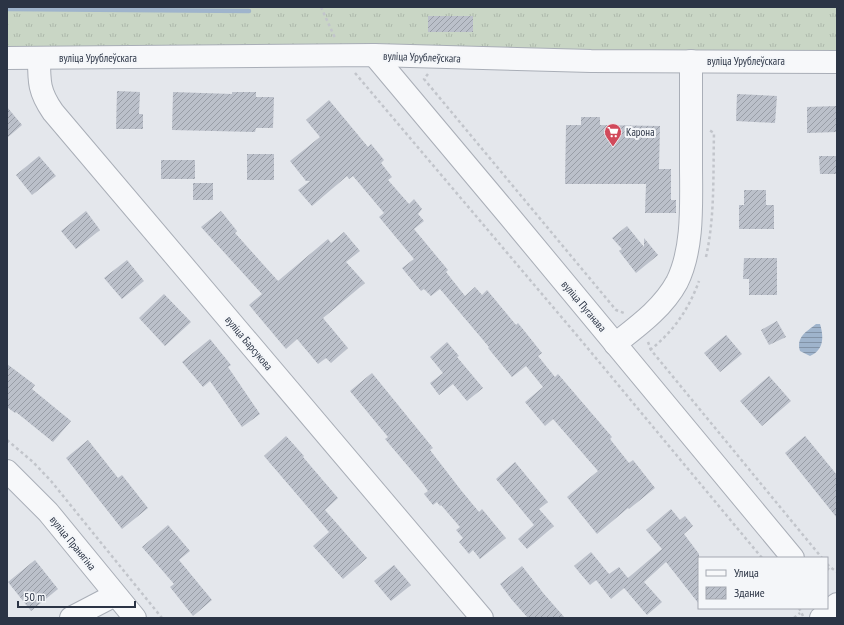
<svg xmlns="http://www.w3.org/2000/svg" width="844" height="625" font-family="'PT Sans Narrow',sans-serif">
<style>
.grass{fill:url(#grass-tufts)}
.water{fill:url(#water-rules)}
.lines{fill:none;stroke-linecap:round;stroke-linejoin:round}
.stream{stroke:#9fb4cc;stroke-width:4.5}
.building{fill:url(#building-hatch)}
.minor-casing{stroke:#a9aeb7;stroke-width:24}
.path{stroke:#c2c5cb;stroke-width:2.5;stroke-dasharray:3 3;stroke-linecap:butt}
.minor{stroke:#f7f8fa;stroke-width:22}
.labels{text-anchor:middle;stroke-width:4;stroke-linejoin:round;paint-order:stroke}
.street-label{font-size:11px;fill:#2b3445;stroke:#f4f6f9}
.poi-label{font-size:11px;fill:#2b3445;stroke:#f4f6f9;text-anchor:start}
</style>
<defs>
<pattern id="grass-tufts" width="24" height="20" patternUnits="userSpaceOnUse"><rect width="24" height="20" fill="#c9d6c5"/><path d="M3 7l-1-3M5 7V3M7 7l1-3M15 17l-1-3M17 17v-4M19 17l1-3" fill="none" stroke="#adb8ab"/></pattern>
<pattern id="water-rules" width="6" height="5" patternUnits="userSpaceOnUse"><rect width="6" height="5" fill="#9fb4cc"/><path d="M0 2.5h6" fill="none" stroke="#8293a7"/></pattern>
<pattern id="building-hatch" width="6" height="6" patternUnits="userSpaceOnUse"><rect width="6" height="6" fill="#bbc0ca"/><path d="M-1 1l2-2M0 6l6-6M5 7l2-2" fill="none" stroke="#989da6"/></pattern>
</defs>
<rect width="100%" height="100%" fill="#e4e7ec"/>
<path class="grass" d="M7,7H837V54L7,51Z"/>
<path class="water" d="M816,324H820C824,337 824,350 810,356L800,351C796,337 806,332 816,324Z"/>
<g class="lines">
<path class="stream" d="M7,9L249,11"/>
</g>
<g class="building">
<rect x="428" y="16" width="45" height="16"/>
<path d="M117,91L140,92L139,114H143V129H116Z"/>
<path d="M173,92L232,94V92H256V97H274L273,128H256L255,132L172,130Z"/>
<path d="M737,94L777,96L775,123L736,121Z"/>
<path d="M329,100L368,147L371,144L384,160L381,163L392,177L388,180L409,204L414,199L422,209L418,214L424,221L414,229L448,270L446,272L465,296L475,287L482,295L487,290L516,325L518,323L542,353L538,356L555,377L558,374L612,437L610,439L629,463L633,460L655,488L629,509L628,508L597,534L567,497L598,471L553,419L545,426L525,402L543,387L526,366L512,377L488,348L489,347L440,289L431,296L424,289L421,291L402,268L414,259L379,217L384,213L353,176L349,179L347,176L312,206L298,190L310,181H306L290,161L320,137L306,120Z"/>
<path d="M837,106V132L807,133V107Z"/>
<path d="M7,107L22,125L7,138Z"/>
<path d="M581,117H600V125L660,126L659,169H671V200H676V213H645L646,184H565L566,125H581Z"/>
<rect x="247" y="154" width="27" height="26"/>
<path d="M39,156L56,176L32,195L16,175Z"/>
<path d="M819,156H837V174H820Z"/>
<rect x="161" y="160" width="34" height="19"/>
<rect x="193" y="183" width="20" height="17"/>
<path d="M744,190H766V205H774V229H739V205H744Z"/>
<path d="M86,211L100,230L76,249L61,231Z"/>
<path d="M221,211L237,231L235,233L278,281L328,239L331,243L344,232L360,251L346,262L365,283L323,318L348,348L331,363L326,358L318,364L297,339L286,349L249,305L262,294L201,227Z"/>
<path d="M627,226L644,247V238L658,255L636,273L619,251L622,249L612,238Z"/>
<path d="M744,258H777V295H749V279H743Z"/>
<path d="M127,260L144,281L122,299L104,278Z"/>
<path d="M164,294L191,322L165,346L139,318Z"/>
<path d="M777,321L786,337L769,345L761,330Z"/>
<path d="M726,335L742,354L720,372L704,353Z"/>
<path d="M210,339L231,365L228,367L260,414L242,427L210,381L203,387L182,362Z"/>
<path d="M447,342L459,356L457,357L483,388L467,401L453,384L439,395L430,383L443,373L430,357Z"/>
<path d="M7,364L35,385L32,389L71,421L53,442L16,412L15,413L7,407Z"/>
<path d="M372,373L433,448L430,450L460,489L479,512L482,509L506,538L480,559L473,550L469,554L459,542L463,538L456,530L460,527L441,505L440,506L437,502L433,505L424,494L428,491L423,484L385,439L388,437L350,391Z"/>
<path d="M769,376L791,401L762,426L740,401Z"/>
<path d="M286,436L304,456L303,457L338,498L325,510L367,558L343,579L313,546L329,532L264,456Z"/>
<path d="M805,436L837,475V518L785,453Z"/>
<path d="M88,440L118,478L122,475L148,508L122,529L66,458Z"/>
<path d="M515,462L548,502L539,509L554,526L527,549L518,539L534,525L496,479Z"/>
<path d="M671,509L680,520L685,516L693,526L684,534L699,554V604L666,562L644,582L662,602L647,615L624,588L611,599L596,580L590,585L574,566L591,552L609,574L619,567L628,578L662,549L646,530Z"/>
<path d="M168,525L190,551L179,560L212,600L193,616L170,587L174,584L142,547Z"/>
<path d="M35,560L58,589L31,611L8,582Z"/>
<path d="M394,565L411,585L391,601L374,581Z"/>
<path d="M522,566L544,594L565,618H528L512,600L500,584Z"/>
</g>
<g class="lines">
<g class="minor-casing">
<g id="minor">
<path d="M374,55L510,217L793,558"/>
<path d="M7,58L374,55L591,61L837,62"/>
<path d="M39,58C39,82 39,92 53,112L482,618"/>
<path d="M615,344C638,326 663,308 677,282C694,248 691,201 691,165C691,130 691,96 691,61"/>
<path d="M7,471L48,512L135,618"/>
<path d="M71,618L115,595"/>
<path d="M821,618L837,604"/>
</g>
</g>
<g class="path">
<path d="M321,7L335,38"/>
<path d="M355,73L580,339L762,558"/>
<path d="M428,74L424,79L616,310L624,313"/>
<path d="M706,257C715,216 713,175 714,133L709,130"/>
<path d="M648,342L651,350L822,558"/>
<path d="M650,350C673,332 689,309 699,281"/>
<path d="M7,440L33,462L51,481L162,618"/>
<path d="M827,564L830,567L837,572"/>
<path d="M827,570L830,567"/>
<path d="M799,608L803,616"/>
<path d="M794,618L800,613"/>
</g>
<use href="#minor" class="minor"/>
</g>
<defs>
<g id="supermarket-pin" transform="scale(0.9)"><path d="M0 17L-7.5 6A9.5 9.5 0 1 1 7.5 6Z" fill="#d1495b" stroke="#f4f6f9"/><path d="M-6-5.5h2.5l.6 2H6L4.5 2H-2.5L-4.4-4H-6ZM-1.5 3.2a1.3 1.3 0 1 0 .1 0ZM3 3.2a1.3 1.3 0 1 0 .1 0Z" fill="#fff"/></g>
</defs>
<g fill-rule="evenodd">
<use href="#supermarket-pin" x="613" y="132"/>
</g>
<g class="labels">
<g class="street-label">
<text transform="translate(422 57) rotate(2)" y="4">вуліца Урублеўскага</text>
<text x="98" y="62">вуліца Урублеўскага</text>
<text x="746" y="65">вуліца Урублеўскага</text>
<text transform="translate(584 306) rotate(50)" y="4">вуліца Пуганава</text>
<text transform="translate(249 343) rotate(50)" y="4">вуліца Барсукова</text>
<text transform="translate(73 543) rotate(51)" y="4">вуліца Пранягіна</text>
</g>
<g class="poi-label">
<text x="626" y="136">Карона</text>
</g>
</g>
<rect width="844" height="625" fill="none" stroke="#2b3445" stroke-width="16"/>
<rect x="698" y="557" width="130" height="52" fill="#f4f6f9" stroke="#a4a8b1"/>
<rect x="706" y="570" width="20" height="6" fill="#f7f8fa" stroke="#a4a8b1"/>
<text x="734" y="577" font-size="12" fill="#2b3445">Улица</text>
<rect x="706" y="587" width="20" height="12" fill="url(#building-hatch)" stroke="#a4a8b1"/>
<text x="734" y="597" font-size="12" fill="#2b3445">Здание</text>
<path d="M18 601v6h117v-6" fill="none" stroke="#2b3445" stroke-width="2"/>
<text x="24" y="601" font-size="12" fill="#2b3445" stroke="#f4f6f9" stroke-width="3" paint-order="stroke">50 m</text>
</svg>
